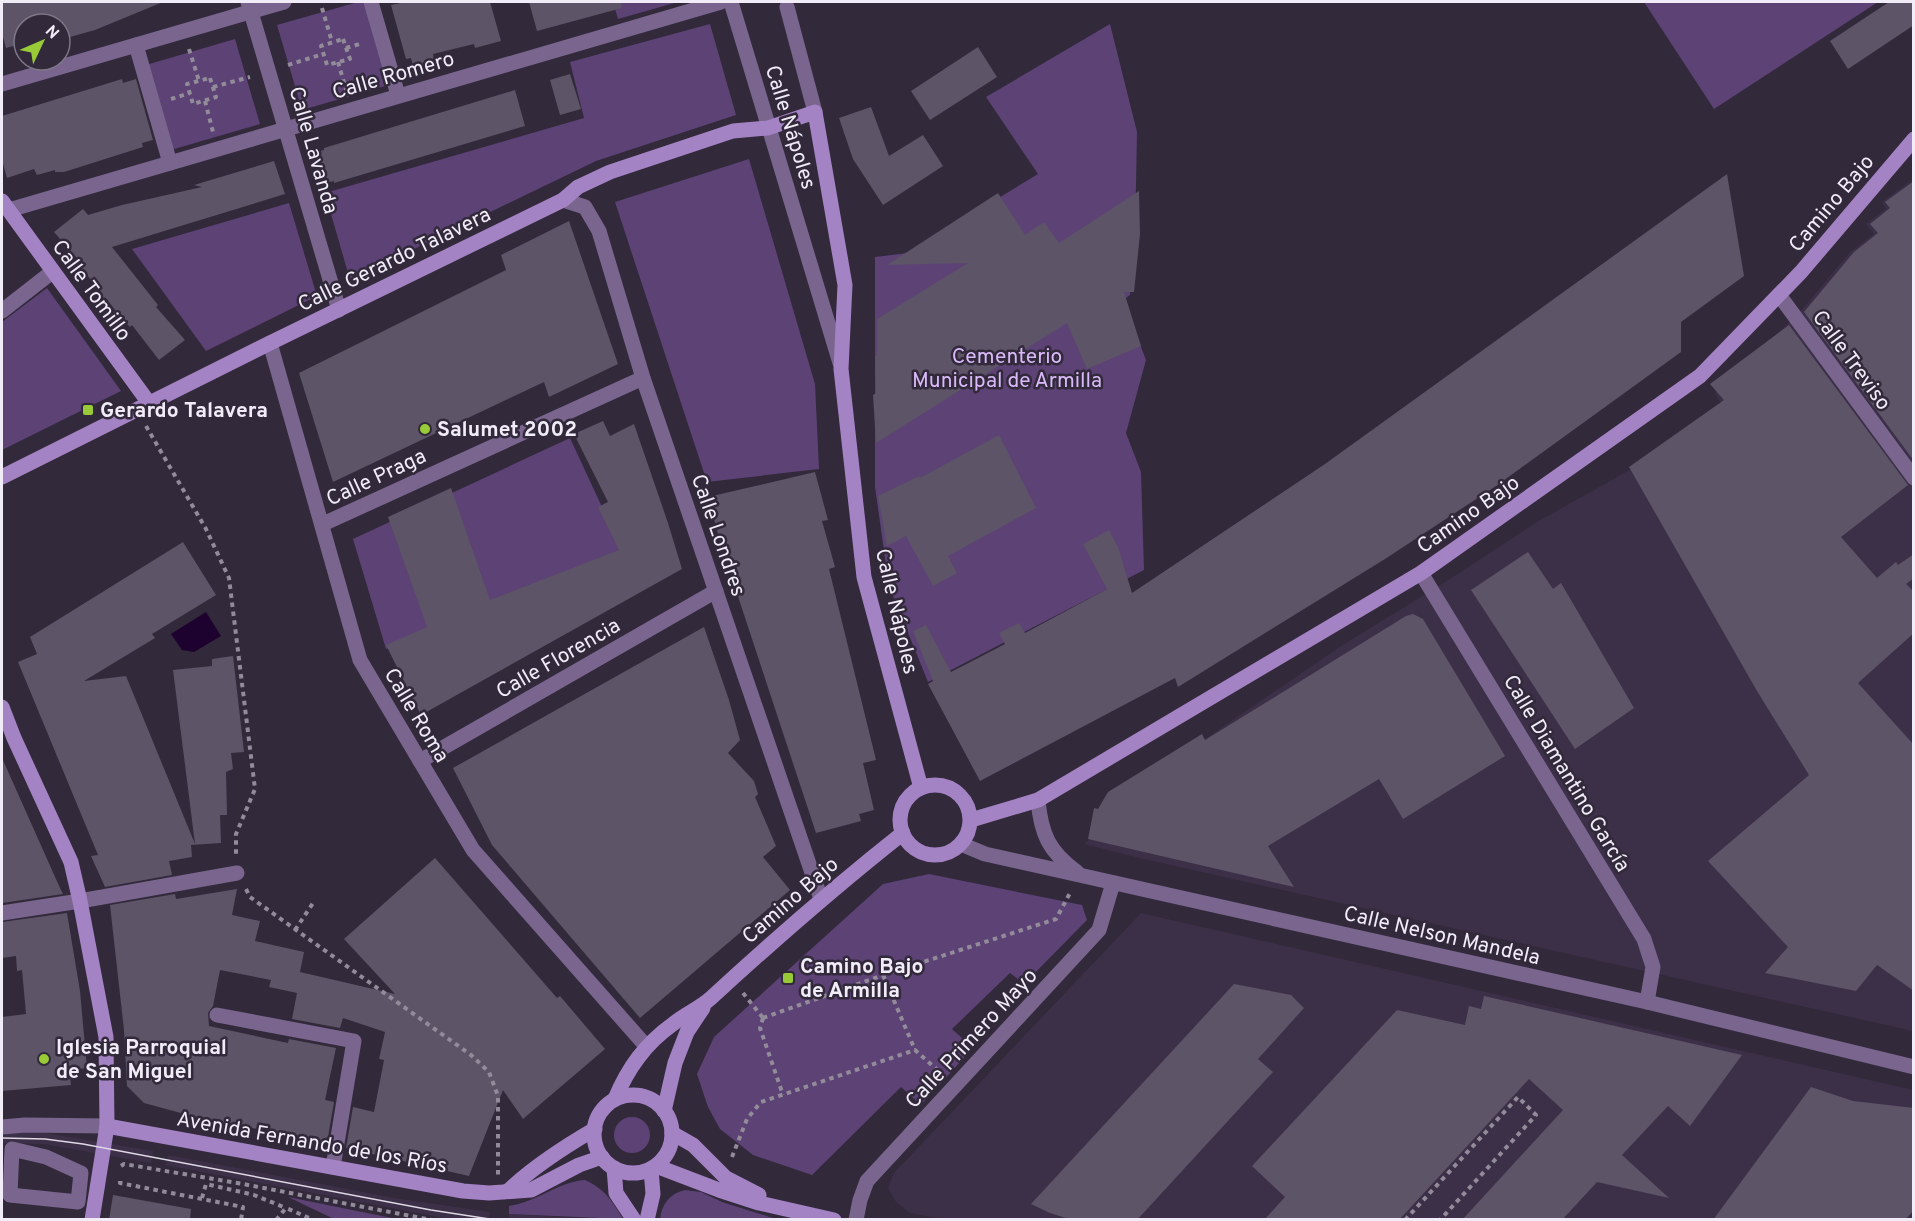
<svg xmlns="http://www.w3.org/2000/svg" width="1915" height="1221" font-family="Overpass,sans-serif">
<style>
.built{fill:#3c3048}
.green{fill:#5c4275}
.water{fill:#1d022f}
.building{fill:#5d5467}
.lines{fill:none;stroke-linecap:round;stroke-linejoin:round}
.path{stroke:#928b9a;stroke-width:4;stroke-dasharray:4.5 4.5;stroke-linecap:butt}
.street{stroke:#79658d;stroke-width:15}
.secondary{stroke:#a483c4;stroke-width:15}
.tram{stroke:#ddd8e4;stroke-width:1.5}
.poi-dot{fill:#98cb37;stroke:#32293b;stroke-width:2}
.labels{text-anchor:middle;stroke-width:5;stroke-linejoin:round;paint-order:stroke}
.street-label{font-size:21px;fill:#f1ecf8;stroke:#32293b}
.park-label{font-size:21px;fill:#d9b9f9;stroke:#32293b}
.poi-label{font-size:21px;font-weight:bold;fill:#f1ecf8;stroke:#32293b;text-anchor:start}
</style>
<rect width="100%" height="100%" fill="#32293b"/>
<g class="built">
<path d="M1913,179V1031L1144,859L1084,844L1096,834L1099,812L1341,646L1442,584L1537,522L1626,472L1722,405L1715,393L1801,311L1850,252L1874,234L1866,224L1886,209L1882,202Z"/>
<path d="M1141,913L1913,1090V1219L947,1220L910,1213L896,1202L888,1188L894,1173Z"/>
<path d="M2,1133H46L153,1151L151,1163L44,1144L2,1143Z"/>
<path d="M168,1155L394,1198L490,1212L489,1219H449L166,1165Z"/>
<path d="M509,1214L593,1219L508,1220Z"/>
</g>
<g class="green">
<path d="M358,2H375L399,82L302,110L277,25Z"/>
<path d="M613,2H678L618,19Z"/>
<path d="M1644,2H1878L1714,109Z"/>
<path d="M710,24L736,115L596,161L350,280L325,193L584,118L570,62Z"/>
<path d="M1110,24L1137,132L1135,237L1130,295L1123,300L1146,360L1126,433L1141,472L1144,570L928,682L889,586L875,487V257L908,253L1038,174L986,97Z"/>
<path d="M235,39L260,124L164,152L139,67Z"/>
<path d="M749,159L815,384L819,469L707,482L615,202Z"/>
<path d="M289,203L317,296L206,351L132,249Z"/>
<path d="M47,288L121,391L2,450V322Z"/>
<path d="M570,438L622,550L386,649L353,539Z"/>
<path d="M929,874L1082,905L1087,920L1024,984L1010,973L952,1029L973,1048L921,1105L901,1087L812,1175L753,1155L720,1129L708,1107L697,1074L714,1037L883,884Z"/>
<circle cx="632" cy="1135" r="18"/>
<path d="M585,1180C605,1189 613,1202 623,1219L509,1214V1206C537,1202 558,1182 585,1180Z"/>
<path d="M685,1190L701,1192L722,1202L776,1219H660C662,1204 669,1194 685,1190Z"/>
<path d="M288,1197L392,1218L399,1219H334Z"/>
</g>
<path class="water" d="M206,612L221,636L194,652L182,650L171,634Z"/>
<g class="building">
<path d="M2,2H163L95,30L70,37L67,29L61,31L60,24H24V43L6,48L2,33Z"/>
<path d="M406,2H490L501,41L475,48L474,44L433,54L436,68L415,74L411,58L406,59L391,5Z"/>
<path d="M529,2H621L622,8L537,31Z"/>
<path d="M1889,2H1914V25L1848,69L1830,41Z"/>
<path d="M978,47L997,77L930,120L911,91Z"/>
<path d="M570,74L581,109L560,115L550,80Z"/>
<path d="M122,79L123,83L136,79L153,140L142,143L143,147L64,172H55V170L37,175L34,169L7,178L2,160V116Z"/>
<path d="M515,90L525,126L334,183V181L322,184L313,153L324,150V148Z"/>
<path d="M871,107L889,156L923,135L943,166L883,205L853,159L839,118Z"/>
<path d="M274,161L285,194L112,247L158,305L156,307L185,340L159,360L132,325L130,327L121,318L106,298L101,299L91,280L76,260L77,258L54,232L83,209L88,215L122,205L202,187L194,185Z"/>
<path d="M1727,174L1744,276L1681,322V352L1496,486L1385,559L1178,687L1175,678L980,781L928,684L933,681L913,631L926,625L951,672L1005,644L999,633L1019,623L1025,633L1107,589L1083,544L1109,530L1118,547L1132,593L1325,464Z"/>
<path d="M1914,181V461L1804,312L1854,252L1878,233L1870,224L1890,208L1885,202Z"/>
<path d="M1139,191L1140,234L1134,292H1124L1141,346L1087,369L1067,323L876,443L873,395L876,393L875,356L877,355V319L968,263L887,265L998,193L1025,235L1044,222L1059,243Z"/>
<path d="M569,221L618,364L549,397L544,382L333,482L299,373L506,270L501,255Z"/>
<path d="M1789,325L1908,485L1841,537L1877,578L1896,562L1898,565L1914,554V578L1906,584L1914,592V633L1858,683L1914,745V991L1877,965L1856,991L1765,973L1788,947L1708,861L1809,775L1757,691L1629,467L1724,400L1710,384Z"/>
<path d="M603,421L610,436L634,424L668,523L682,569L421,715L386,645L427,627L388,517L451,488L490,600L619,550L598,507L608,502L574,434Z"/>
<path d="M999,435L1036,508L948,556L957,573L933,586L906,536L887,546L878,496L919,476L920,478Z"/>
<path d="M815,472L828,520L822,521L835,567L829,569L876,760L863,763L874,810L859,814L861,821L816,833L721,545L708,497Z"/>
<path d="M183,542L216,595L152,634L155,638L84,681L126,676L195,844L173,670L212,666V659L233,656L244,752L231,753L233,769L226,772L227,815H220L221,843L191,845L192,857L169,861L172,875L105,887L91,856L98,855L18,662L37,654L30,637Z"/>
<path d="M1528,552L1553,589L1561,583L1634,708L1575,749L1471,590Z"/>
<path d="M1413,614L1423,619L1505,756L1403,819L1379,779L1268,846L1294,887L1088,839L1094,808L1098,809L1108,792L1202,734L1205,740L1406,616Z"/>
<path d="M704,627L729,700L740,740L728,753L754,781L758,794L755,797L776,846L763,857L790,890L640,1018L492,845L453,768Z"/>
<path d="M2,758L60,888L63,894L2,903Z"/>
<path d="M435,858L557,998L560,996L605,1049L523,1119L503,1090L469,1176L346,1148L353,1107L374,1112L384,1060L379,1059L385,1032L343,1018L340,1028L292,1019L297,993L269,987L271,980L220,970L213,1006L208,1013L209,1026L288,1043L289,1039L336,1048L325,1100L334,1102L327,1143L188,1115L144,1103L127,1086L124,1030L110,905L175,894L176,899L237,889L232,915L260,921L255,941L304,952L300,972L395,994L344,939Z"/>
<path d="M67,913L80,991L87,1068L69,1070L71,1085L2,1091V1017L26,1014L22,970L17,971L16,956L2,958V922Z"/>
<path d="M1234,984L1291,995L1304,1008L1258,1059L1273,1072L1137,1220L1069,1219L1050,1213L1031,1204Z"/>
<path d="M1484,996L1742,1055L1690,1126L1668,1106L1622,1155L1669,1198L1597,1182L1562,1220H1462L1563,1110L1529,1079L1399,1220H1264L1285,1197L1252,1166L1397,1010L1465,1025L1469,1006L1481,1009Z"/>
<path d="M1811,1087L1853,1101L1914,1108V1210L1905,1220H1713Z"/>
<path d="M113,1195L191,1209L190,1220H109Z"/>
</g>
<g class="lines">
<g class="path">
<path d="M322,8L332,42"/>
<path d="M343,39L350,59L327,65L321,46Z"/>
<path d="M346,48L363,43"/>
<path d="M189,49L199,81"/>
<path d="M338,62L347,93"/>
<path d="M288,65L323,54"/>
<path d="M210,78L216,97L193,104L187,84Z"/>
<path d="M213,87L250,77"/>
<path d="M171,99L190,93"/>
<path d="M205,101L213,132"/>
<path d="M146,426L206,529L229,578L255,789L236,834V854"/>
<path d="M246,889L250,897L471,1055L489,1072L498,1096V1175"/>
<path d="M295,930L313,903"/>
<path d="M883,975L915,1050"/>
<path d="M743,993L763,1018"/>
<path d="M763,1018L883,975L1056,919L1070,893"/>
<path d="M763,1018L760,1028L783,1095"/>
<path d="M732,1157L747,1119L761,1102L915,1050L941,1073"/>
<path d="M121,1166L124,1164L243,1184L432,1220"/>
<path d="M120,1181V1183L243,1207L241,1220"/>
<path d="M202,1198L206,1184L254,1195L286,1208"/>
<path d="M276,1220L286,1208L314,1220"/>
<path d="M1405,1220L1518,1097L1536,1115L1440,1220"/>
</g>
<g class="street">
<path d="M248,2L339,310"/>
<path d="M371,2L398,95"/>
<path d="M731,2L840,363"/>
<path d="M787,7L815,112"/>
<path d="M136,45L170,163"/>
<path d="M2,84L284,2"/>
<path d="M563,200L585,207L599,231L643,378L821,899"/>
<path d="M9,210L721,2"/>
<path d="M1779,295L1914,478"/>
<path d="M2,311L52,272"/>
<path d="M270,343L360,660L473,850L646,1046"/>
<path d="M323,524L643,378"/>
<path d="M1421,573L1644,939L1653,967L1647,1002"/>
<path d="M420,761L716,591"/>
<path d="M1038,800C1041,834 1049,852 1077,872"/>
<path d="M961,844L985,854L1647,1002L1914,1067"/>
<path d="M2,913L80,901L237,873"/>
<path d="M217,1015L354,1041L333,1167"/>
<path d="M2,1127L25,1125L107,1126"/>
<path d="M12,1149L46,1157L81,1173L78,1202L10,1195Z"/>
<path d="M856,1220L860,1200L867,1181L1099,930L1113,883"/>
</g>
<g class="secondary">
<path d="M2,201L149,403"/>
<path d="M2,477L270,343L563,200L578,187L610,172L733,131L768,128L815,112L845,285L841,369L864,577L921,788"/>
<path d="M2,707L14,738L71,862L80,901L106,1037L107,1126L92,1220"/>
<circle cx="935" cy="820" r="35"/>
<path d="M971,820L1038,800L1421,573L1700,376L1801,272L1914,139"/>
<circle cx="633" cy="1134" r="39"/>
<path d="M615,1099C628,1068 645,1044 673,1024C685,1014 700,1008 711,998C773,941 836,886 903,833"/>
<path d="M664,1111L675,1063L687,1032L703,1008"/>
<path d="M107,1126L463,1191L489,1193L531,1190L579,1165L602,1157"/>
<path d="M672,1133L693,1145L726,1178L759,1195"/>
<path d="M656,1166L719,1190L759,1203L834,1220"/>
<path d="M614,1168L616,1193L634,1220"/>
<path d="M508,1191C534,1166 564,1147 595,1129"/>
<path d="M647,1220L653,1194L651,1169"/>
</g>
<path class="tram" d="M2,1138L45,1139L83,1144L431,1210L496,1220"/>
</g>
<g class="poi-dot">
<rect x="82" y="404" width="12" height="12" rx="3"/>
<circle cx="425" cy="429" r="6"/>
<rect x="782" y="972" width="12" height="12" rx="3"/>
<circle cx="44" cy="1059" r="6"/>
</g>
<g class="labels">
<g class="street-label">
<text transform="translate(393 75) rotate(-16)" y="7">Calle Romero</text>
<text transform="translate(791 127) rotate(73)" y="7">Calle Nápoles</text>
<text transform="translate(314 150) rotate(74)" y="7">Calle Lavanda</text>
<text transform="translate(1831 203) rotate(-50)" y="7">Camino Bajo</text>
<text transform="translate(394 259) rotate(-26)" y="7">Calle Gerardo Talavera</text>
<text transform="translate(92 290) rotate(54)" y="7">Calle Tomillo</text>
<text transform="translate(1852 360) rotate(54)" y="7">Calle Treviso</text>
<text transform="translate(376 477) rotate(-25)" y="7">Calle Praga</text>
<text transform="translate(1468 514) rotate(-35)" y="7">Camino Bajo</text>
<text transform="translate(719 535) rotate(71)" y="7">Calle Londres</text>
<text transform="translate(897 611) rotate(77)" y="7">Calle Nápoles</text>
<text transform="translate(558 658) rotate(-30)" y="7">Calle Florencia</text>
<text transform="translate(417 715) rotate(59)" y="7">Calle Roma</text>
<text transform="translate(1567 773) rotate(59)" y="7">Calle Diamantino García</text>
<text transform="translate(790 900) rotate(-41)" y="7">Camino Bajo</text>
<text transform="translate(1442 935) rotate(13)" y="7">Calle Nelson Mandela</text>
<text transform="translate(971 1038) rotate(-47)" y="7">Calle Primero Mayo</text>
<text transform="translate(312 1142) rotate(10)" y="7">Avenida Fernando de los Ríos</text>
</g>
<g class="park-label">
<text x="1007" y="363">Cementerio<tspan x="1007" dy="24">Municipal de Armilla</tspan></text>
</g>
<g class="poi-label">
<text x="100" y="417">Gerardo Talavera</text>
<text x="437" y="436">Salumet 2002</text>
<text x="800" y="973">Camino Bajo<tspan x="800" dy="24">de Armilla</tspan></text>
<text x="56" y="1054">Iglesia Parroquial<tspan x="56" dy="24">de San Miguel</tspan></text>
</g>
</g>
<rect width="1915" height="1221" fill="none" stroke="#f1ecf8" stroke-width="6"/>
<g transform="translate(42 42) rotate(46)"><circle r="28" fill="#32293b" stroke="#7e7787" stroke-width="1.5"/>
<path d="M0-4.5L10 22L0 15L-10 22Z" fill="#98cb37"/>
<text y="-9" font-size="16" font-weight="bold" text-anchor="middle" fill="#f1ecf8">N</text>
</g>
</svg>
